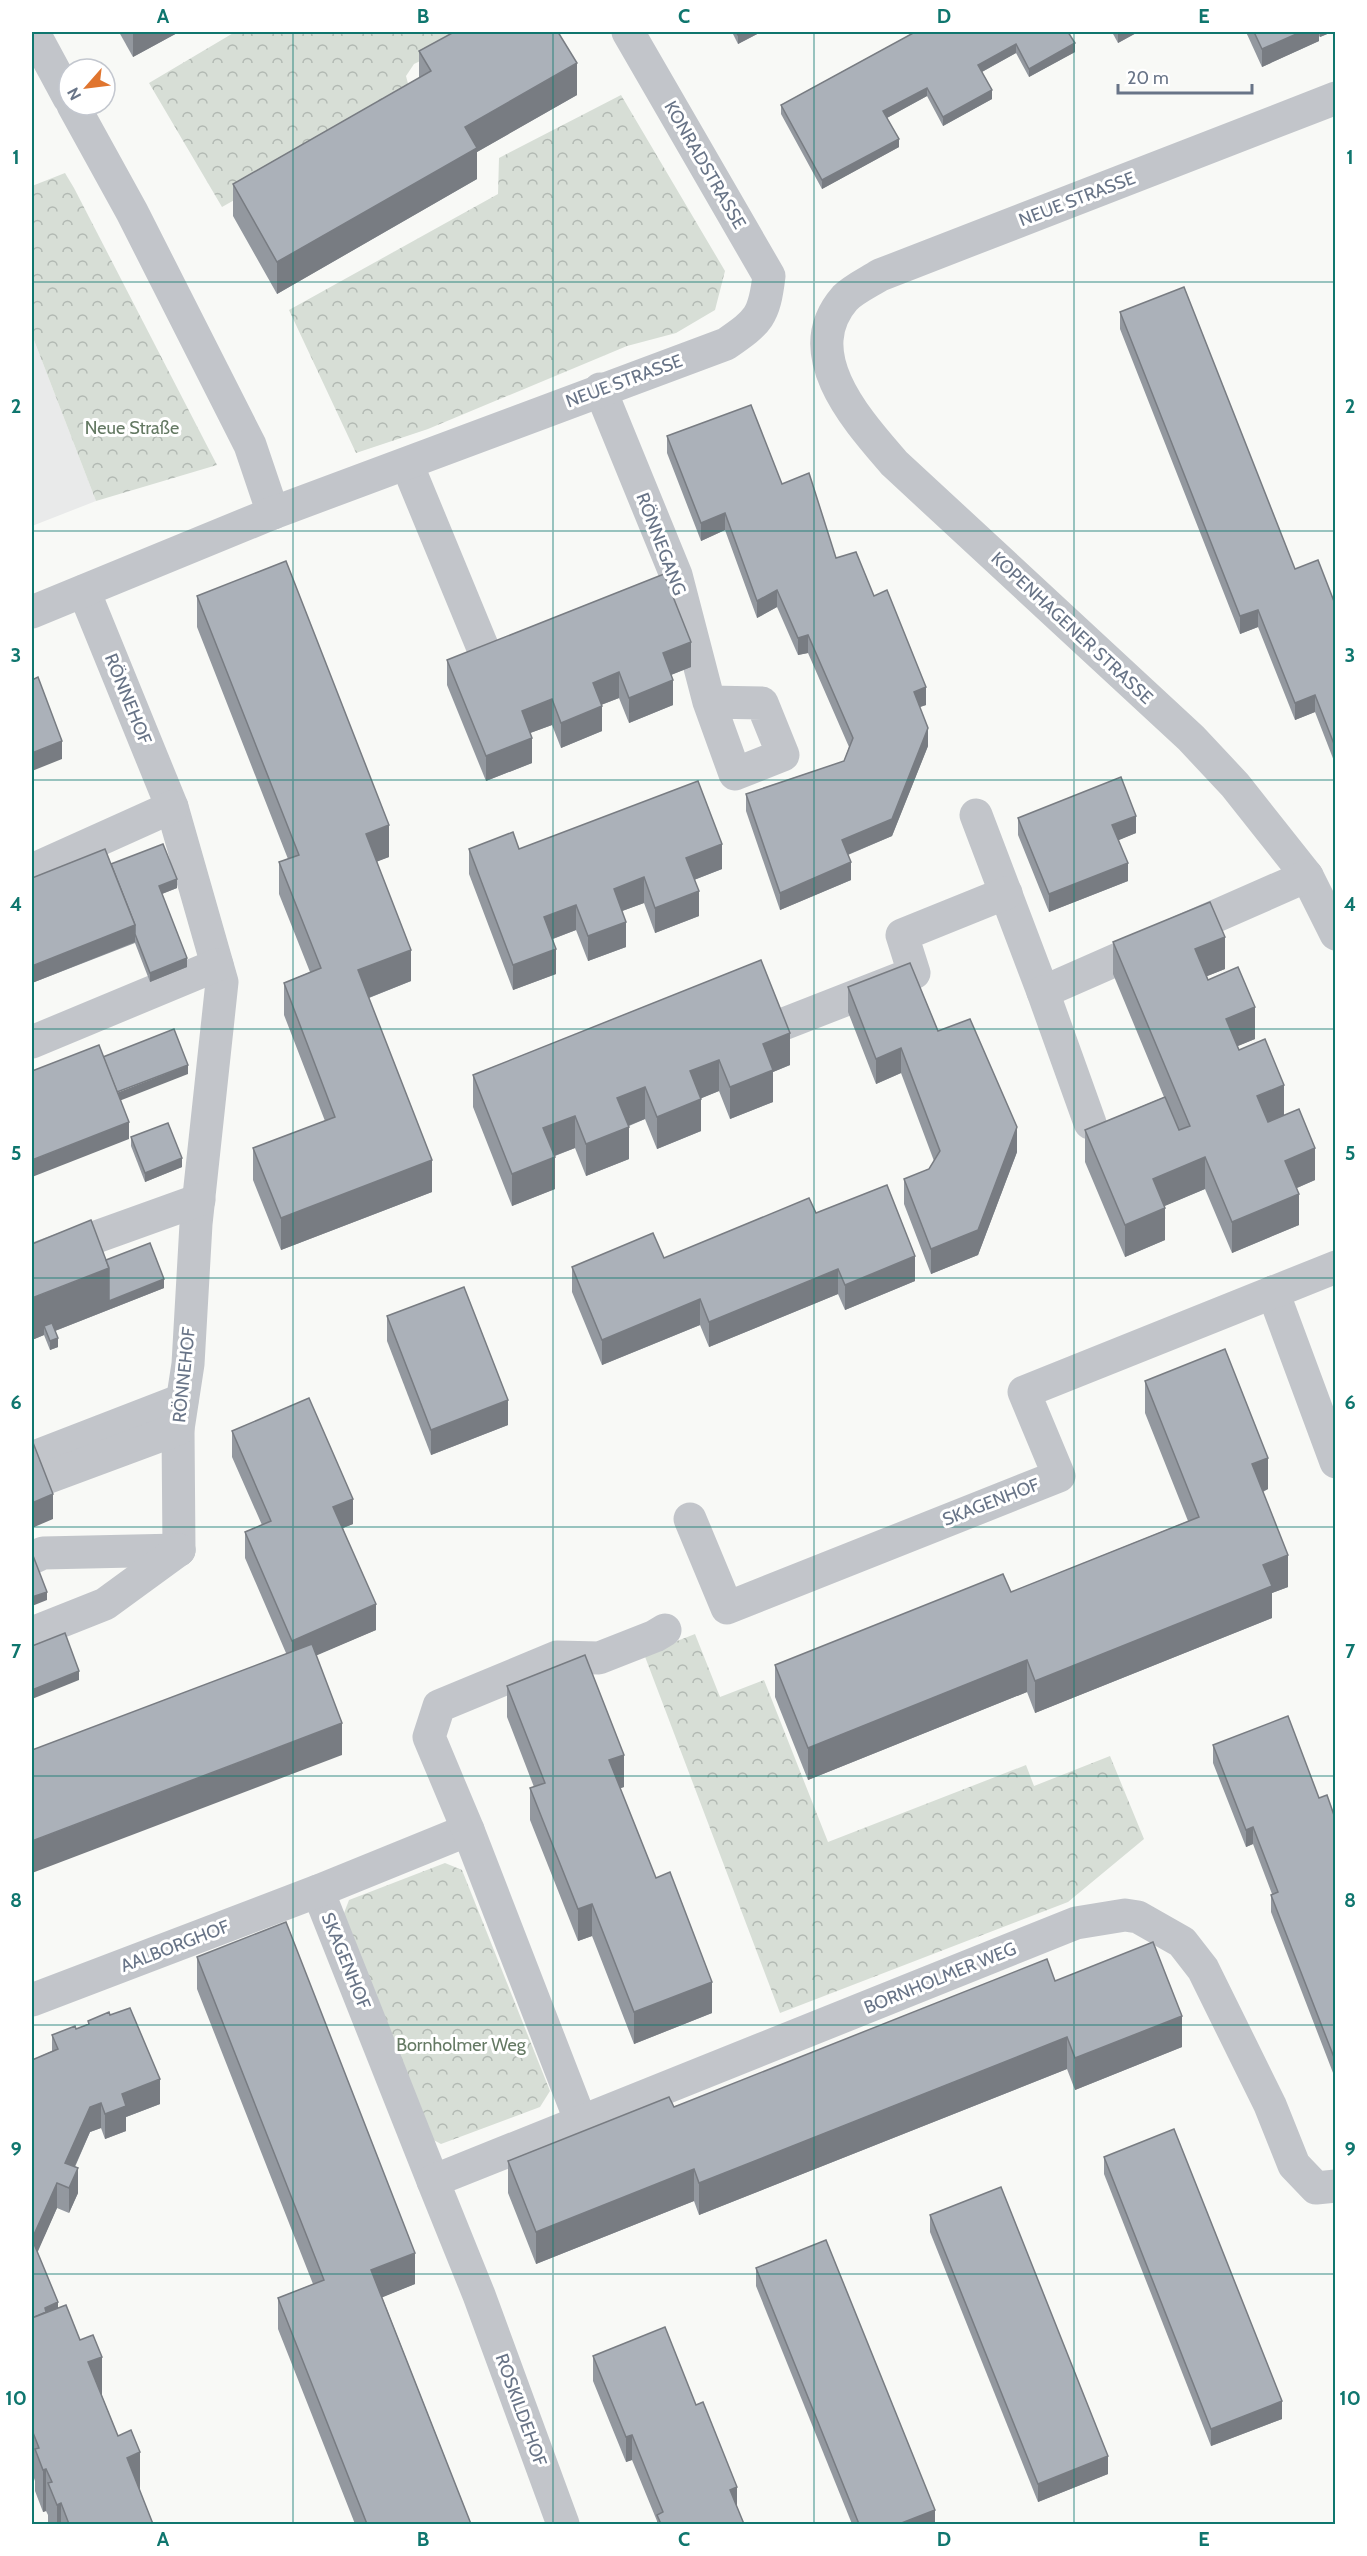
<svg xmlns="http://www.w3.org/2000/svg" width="1367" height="2556" font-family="Cabin,sans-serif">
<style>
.built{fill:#e9eaea}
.park{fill:url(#park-crowns)}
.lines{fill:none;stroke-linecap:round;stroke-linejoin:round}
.minor{stroke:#c2c5ca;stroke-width:33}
.wall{fill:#93989f}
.shaded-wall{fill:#787c82}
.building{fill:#abb1b9;stroke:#787c82;stroke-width:1.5}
.grid{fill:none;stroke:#0f766e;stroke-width:1.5;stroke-opacity:0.55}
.labels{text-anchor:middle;stroke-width:6;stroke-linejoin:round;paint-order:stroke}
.street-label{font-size:18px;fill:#687487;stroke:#fff}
.park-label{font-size:18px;fill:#647963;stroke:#fff}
.neatline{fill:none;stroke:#0f766e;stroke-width:2}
.grid-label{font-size:20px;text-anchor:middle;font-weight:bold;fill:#0f766e}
</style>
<defs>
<pattern id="park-crowns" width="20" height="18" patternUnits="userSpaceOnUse" patternTransform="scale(1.5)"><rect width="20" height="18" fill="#d7ded6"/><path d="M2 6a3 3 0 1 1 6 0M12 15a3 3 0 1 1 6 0" fill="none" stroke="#b2b9b3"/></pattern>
</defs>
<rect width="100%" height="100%" fill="#f8f9f6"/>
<path class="built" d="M32,335L96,501L32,526Z"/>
<g class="park">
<path d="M235,32H480L414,64L406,76L412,99L222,207L149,83Z"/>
<path d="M621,95L725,271L715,310L676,333L627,346L428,429L356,453L289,310L498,194L499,158Z"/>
<path d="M65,173L74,188L217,465L96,501L32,335V186Z"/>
<path d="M695,1634L720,1697L764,1680L828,1842L1026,1765L1034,1786L1110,1756L1144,1839L1068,1902L780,2013L644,1654Z"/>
<path d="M445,1863L462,1870L550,2091L540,2107L441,2144L426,2136L341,1921L349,1900Z"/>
</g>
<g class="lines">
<g class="minor">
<path d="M35,35L69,98"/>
<path d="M1336,98L880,275C869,282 854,289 845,298C796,354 858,421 894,463L1191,738L1235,785L1307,876L1336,934"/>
<path d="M73,105L132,212L250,445L273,513"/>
<path d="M600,389L676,575L709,702L735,774L783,755L762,703L709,702"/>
<path d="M407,464L485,653"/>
<path d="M84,591L172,807L222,982L196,1224L188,1364L178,1429L179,1550"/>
<path d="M32,612L273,513L726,344C759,321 764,317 769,276L628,32"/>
<path d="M976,815L1043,992L1307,876"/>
<path d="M32,870L172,807"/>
<path d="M1043,992L1090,1123"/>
<path d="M781,1025L914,973L902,935L1006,893"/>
<path d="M32,1042L217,965"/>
<path d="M32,1260L199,1200"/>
<path d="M1273,1292L1336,1462"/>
<path d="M32,1458L182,1400"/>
<path d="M32,1479L38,1481L178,1429"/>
<path d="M690,1519L727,1608L1059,1476L1024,1392L1336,1267"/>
<path d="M32,1558L43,1553L179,1550"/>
<path d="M32,1633L105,1604L179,1550"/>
<path d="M318,1891L433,2181"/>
<path d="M32,2000L318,1891L468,1830"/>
<path d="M581,2122L468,1830L429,1737L439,1706L557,1657L599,1658L655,1636L665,1630"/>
<path d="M563,2524L479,2295L433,2181L1076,1923L1125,1915L1138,1917L1182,1942L1203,1969L1270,2105L1294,2165L1316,2188L1336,2186"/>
</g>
</g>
<g class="wall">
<path d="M119,32H179L133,57Z"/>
<path d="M732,32H761L738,44Z"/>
<path d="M915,32L1075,52L1029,77L1016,53L982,72L992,99L943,126L927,96L887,118L899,147L822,189L781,114V105Z"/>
<path d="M1112,32H1138L1118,43Z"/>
<path d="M1246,32H1332L1320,37L1319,36V41L1262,67Z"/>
<path d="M419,51L577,95L477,152V179L277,294L233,216V184L419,78Z"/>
<path d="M1120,312L1295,569L1335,604L1334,761L1315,712L1295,720L1258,627L1240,634L1120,329Z"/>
<path d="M667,436L782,484L836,558L874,596L926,705L920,707L928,746L892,836L848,855L851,880L780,910L746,811V794L844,761L849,747L808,653L798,655L777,607L757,618L725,530L701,541L667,453Z"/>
<path d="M197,596L389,857L377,861L411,981L369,998L432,1192L281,1250L253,1180V1148L325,1121L284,1015V983L310,972L279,894V862L288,859L197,627Z"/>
<path d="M447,660L691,667L671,675L673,705L629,723L619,698L601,705L602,731L561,748L552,725L530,733L532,763L486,781L447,685Z"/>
<path d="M1018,818L1136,833L1118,840L1128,881L1049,912L1018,835Z"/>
<path d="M469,849H519L722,869L694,880L699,916L655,933L644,903L622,911L626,947L588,961L576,930L553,939L556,974L513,990L469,874Z"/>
<path d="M111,864L177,888L162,894L187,967L150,982L135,943L32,983Z"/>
<path d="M1113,942L1225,969L1207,976L1208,980L1255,1039L1237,1046L1239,1050L1284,1115L1315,1180L1297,1188L1299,1225L1232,1253L1205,1189L1164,1206L1165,1240L1125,1257L1085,1162V1130L1164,1097L1113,974Z"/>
<path d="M761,960L790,1065L773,1072V1102L730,1119L719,1091L701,1098V1131L657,1149L645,1119L629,1126V1159L586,1176L575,1148L555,1156V1189L512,1206L473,1107V1075Z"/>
<path d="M848,987L938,1031L1017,1152L978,1255L931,1274L904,1204V1179L929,1169L934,1161L901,1073L876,1084L848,1012Z"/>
<path d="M131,1137L182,1167L145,1182L131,1146Z"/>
<path d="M816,1213L915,1281L845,1310L838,1294L709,1347L700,1325L602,1365L572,1292V1267L664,1258Z"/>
<path d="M106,1260L164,1288L55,1331L58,1347L50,1350L44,1335L32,1340Z"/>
<path d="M387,1316L508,1425L431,1455L387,1341Z"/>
<path d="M1145,1381L1268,1489L1263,1492L1288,1587L1272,1593V1618L1035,1713L1027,1692L808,1780L775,1697V1665L1011,1592L1188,1521L1145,1413Z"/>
<path d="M232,1431L353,1524L343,1528L376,1630L316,1655L342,1755L286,1653L245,1558V1532L262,1525L232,1457Z"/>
<path d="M507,1686L624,1787L620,1788L656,1878L712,2013L634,2044L592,1936L578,1941L530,1820V1788L534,1787L507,1717Z"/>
<path d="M1213,1745L1319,1798L1335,1818V2078L1271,1912V1895L1272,1894L1253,1844L1246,1847L1213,1763Z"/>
<path d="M197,1957L415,2284L382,2297L471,2524H355L278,2329V2298L313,2284L197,1989Z"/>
<path d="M1055,1981L1182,2047L1075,2090L1067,2069L699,2215L694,2201L536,2264L508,2193V2161Z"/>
<path d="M110,2015L160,2104L126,2117V2131L105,2139L101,2128L90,2132L75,2167L78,2193L69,2213L57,2208L37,2252L58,2308L102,2396L153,2524H48V2515L46,2511L43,2512L35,2491V2481L32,2472V2060L52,2051V2035L76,2029L88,2024V2021Z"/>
<path d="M1104,2157L1282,2419L1211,2446L1104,2174Z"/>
<path d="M930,2215L1108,2474L1038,2502L930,2232Z"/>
<path d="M756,2268L935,2524H852L756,2286Z"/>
<path d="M593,2356L737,2508L744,2524H657V2521L632,2460L626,2462L593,2381Z"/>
</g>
<g class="shaded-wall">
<path d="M133,32H179L133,57Z"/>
<path d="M744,32H761L738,44V35Z"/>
<path d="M1122,32H1138L1118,43V34Z"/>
<path d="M1301,32H1319V41L1262,67V49Z"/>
<path d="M1320,32H1332L1320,37Z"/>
<path d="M1075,43V52L1029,77V69Z"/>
<path d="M1016,44V53L978,74V65Z"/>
<path d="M577,63V95L477,152V179L277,294V262L465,127Z"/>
<path d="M927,88V96L883,120V111Z"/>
<path d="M992,90V99L943,126V117Z"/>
<path d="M899,139V147L822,189V180Z"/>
<path d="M725,513V530L701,541V523Z"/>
<path d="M777,590V607L757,618V601Z"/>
<path d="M1258,610V627L1240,634V616Z"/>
<path d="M808,635V653L798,655V638Z"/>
<path d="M691,642V667L663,678V653Z"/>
<path d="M619,672V698L593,708V683Z"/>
<path d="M673,680V705L629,723V698Z"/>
<path d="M926,687V705L914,709V692Z"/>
<path d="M1315,695V712L1295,720V703Z"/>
<path d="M552,699V725L522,736V711Z"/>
<path d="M602,706V731L561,748V723Z"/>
<path d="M928,728V746L892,836L842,857V840Z"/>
<path d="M532,738V763L486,781V756Z"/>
<path d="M62,741V759L32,771V753Z"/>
<path d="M1335,743V761H1334V744Z"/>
<path d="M1136,816V833L1112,843V825Z"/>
<path d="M389,825V857L366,866V834Z"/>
<path d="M722,844V869L686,883V858Z"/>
<path d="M851,862V880L780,910V893Z"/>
<path d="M1128,863V881L1049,912V894Z"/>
<path d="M644,877V903L614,914V889Z"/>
<path d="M177,879V888L159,895V886Z"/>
<path d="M699,891V916L655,933V908Z"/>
<path d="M576,905V930L544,942V917Z"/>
<path d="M626,922V947L588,961V936Z"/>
<path d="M135,925V942L32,983V966Z"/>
<path d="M1225,937V969L1195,981V949Z"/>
<path d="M556,949V974L513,990V965Z"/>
<path d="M411,950V981L358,1002V970Z"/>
<path d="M187,958V967L150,982V973Z"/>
<path d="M1255,1007V1039L1226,1051V1019Z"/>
<path d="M790,1033V1065L773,1072V1102L730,1119V1087L763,1044Z"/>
<path d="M901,1048V1073L876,1084V1059Z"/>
<path d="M719,1060V1091L690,1103V1071Z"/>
<path d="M188,1065V1074L114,1103V1094Z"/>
<path d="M1284,1085V1117L1257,1128V1096Z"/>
<path d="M645,1087V1119L617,1130V1098Z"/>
<path d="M701,1099V1131L657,1149V1117Z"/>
<path d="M575,1116V1148L543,1160V1128Z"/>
<path d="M129,1122V1139L32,1177V1160Z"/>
<path d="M629,1127V1159L586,1176V1144Z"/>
<path d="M1017,1127V1152L978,1255L931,1274V1249Z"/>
<path d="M1315,1148V1180L1285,1193V1161Z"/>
<path d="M555,1157V1189L512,1206V1174Z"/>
<path d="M1205,1157V1189L1153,1211V1179Z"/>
<path d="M182,1158V1167L145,1182V1173Z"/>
<path d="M432,1160V1192L281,1250V1218Z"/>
<path d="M1299,1194V1225L1232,1253V1222Z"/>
<path d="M1165,1208V1240L1125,1257V1225Z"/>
<path d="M915,1256V1281L845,1310V1285Z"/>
<path d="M109,1268L164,1279V1288L47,1334L44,1326V1335L32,1340V1298Z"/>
<path d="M838,1269V1294L709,1347V1322Z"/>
<path d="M700,1299V1325L602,1365V1340Z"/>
<path d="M58,1338V1347L50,1350V1341Z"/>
<path d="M508,1400V1425L431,1455V1430Z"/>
<path d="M1268,1458V1489L1252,1496V1464Z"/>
<path d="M53,1494V1519L32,1528V1503Z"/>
<path d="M353,1499V1524L333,1532V1507Z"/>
<path d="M1288,1555V1587L1272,1593V1618L1035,1713V1681L1263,1565Z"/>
<path d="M47,1592V1600L32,1606V1597Z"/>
<path d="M376,1604V1630L292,1666V1641Z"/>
<path d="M1027,1660V1692L808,1780V1748Z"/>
<path d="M79,1671V1680L32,1699V1690Z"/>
<path d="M342,1723V1755L32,1873V1841Z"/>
<path d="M624,1755V1787L609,1792V1760Z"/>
<path d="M1253,1827V1844L1246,1847V1830Z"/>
<path d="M592,1904V1936L578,1941V1909Z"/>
<path d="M712,1982V2013L634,2044V2012Z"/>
<path d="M1182,2016V2047L1075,2090V2058Z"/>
<path d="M1067,2037V2069L699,2215V2183Z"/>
<path d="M160,2079V2104L126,2117V2131L105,2139V2114L122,2094Z"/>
<path d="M101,2103V2128L90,2132L65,2188V2163L90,2107Z"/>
<path d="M78,2168V2193L69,2213V2188Z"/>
<path d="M694,2169V2201L536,2264V2232Z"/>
<path d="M57,2183V2208L32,2265V2239Z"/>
<path d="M415,2253V2284L371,2302V2270Z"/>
<path d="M58,2302V2327L52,2330L45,2308Z"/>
<path d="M102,2357V2399L88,2362Z"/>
<path d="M1282,2401V2419L1211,2446V2429Z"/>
<path d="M632,2435V2460L626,2462V2437Z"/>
<path d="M140,2452V2494L127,2458Z"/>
<path d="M1108,2456V2474L1038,2502V2484Z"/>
<path d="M46,2469V2511L43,2512V2470Z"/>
<path d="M737,2487V2512L730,2490Z"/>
<path d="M61,2503V2524H57V2505Z"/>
<path d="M935,2510V2524H899Z"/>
</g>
<g class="building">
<path d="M454,32H558L577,63L465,127L477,148L277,262L233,184L431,71L419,51Z"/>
<path d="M736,32H744L738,35Z"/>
<path d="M915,32H1068L1075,43L1029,69L1016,44L978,65L992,90L943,117L927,88L883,111L899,139L822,180L781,105Z"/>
<path d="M1254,32H1301L1262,49Z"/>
<path d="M1184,287L1295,569L1318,560L1335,604V743L1334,744L1315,695L1295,703L1258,610L1240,616L1120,312Z"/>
<path d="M751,405L782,484L809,473L836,558L856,552L874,596L887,590L926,687L914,692L928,728L892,819L842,840L851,862L780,893L746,794L844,761L853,738L808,635L798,638L777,590L757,601L725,513L701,523L667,436Z"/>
<path d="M286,561L389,825L366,834L411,950L358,970L432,1160L281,1218L253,1148L335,1117L284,983L321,968L279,862L299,855L197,596Z"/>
<path d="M664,574L691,642L663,653L673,680L629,698L619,672L593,683L602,706L561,723L552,699L522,711L532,738L486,756L447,660Z"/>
<path d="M38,677L62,741L32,753V680Z"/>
<path d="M1121,777L1136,816L1112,825L1128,863L1049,894L1018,818Z"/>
<path d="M698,781L722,844L686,858L699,891L655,908L644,877L614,889L626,922L588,936L576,905L544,917L556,949L513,965L469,849L513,832L519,849Z"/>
<path d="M163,844L177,879L159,886L187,958L150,973L135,934V925L111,864Z"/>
<path d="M105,849L135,925L32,966V878Z"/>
<path d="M1210,902L1225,937L1195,949L1208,980L1238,967L1255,1007L1226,1019L1239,1050L1265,1039L1284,1085L1257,1096L1268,1122L1299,1109L1315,1148L1285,1161L1299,1194L1232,1222L1205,1157L1153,1179L1165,1208L1125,1225L1085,1130L1165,1097L1179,1130L1190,1126L1113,942Z"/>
<path d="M761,960L790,1033L763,1044L773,1070L730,1087L719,1060L690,1071L701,1099L657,1117L645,1087L617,1098L629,1127L586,1144L575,1116L543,1128L555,1157L512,1174L473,1075Z"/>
<path d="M910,963L938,1031L970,1019L1017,1127L978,1230L931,1249L904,1179L929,1169L940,1151L901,1048L876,1059L848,987Z"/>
<path d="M174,1029L188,1065L117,1092L103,1057Z"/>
<path d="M99,1045L129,1122L32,1160V1071Z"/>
<path d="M168,1123L182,1158L145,1173L131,1137Z"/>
<path d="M887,1185L915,1256L845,1285L838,1269L709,1322L700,1299L602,1340L572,1267L653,1233L664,1258L809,1198L816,1213Z"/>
<path d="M91,1220L109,1268L32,1298V1244Z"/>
<path d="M150,1243L164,1279L109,1301V1268L106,1260Z"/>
<path d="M464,1287L508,1400L431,1430L387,1316Z"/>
<path d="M52,1323L58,1338L50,1341L44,1326Z"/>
<path d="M1225,1349L1268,1458L1252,1464L1288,1555L1263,1565L1272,1586L1035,1681L1027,1660L808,1748L775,1665L1003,1574L1011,1592L1199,1517L1145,1381Z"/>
<path d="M309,1398L353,1499L333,1507L376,1604L292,1641L245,1532L271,1521L232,1431Z"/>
<path d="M32,1440L53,1494L32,1503Z"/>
<path d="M32,1553L47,1592L32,1597Z"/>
<path d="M65,1633L79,1671L32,1690V1646Z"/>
<path d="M312,1644L342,1723L32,1841V1750Z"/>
<path d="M585,1655L624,1755L609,1760L656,1878L670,1872L712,1982L634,2012L592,1904L578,1909L530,1788L545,1783L507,1686Z"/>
<path d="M1288,1716L1319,1798L1327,1795L1335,1818V2060L1271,1895L1278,1892L1253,1827L1246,1830L1213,1745Z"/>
<path d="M286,1922L415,2253L371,2270L471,2524H367L278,2298L324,2280L197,1957Z"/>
<path d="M1153,1942L1182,2016L1075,2058L1067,2037L699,2183L694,2169L536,2232L508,2161L669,2097L674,2107L1047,1959L1055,1981Z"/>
<path d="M130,2008L160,2079L122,2094L126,2106L105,2114L101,2103L90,2107L65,2163L78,2168L69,2188L57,2183L32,2239L58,2302L45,2308L46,2312L32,2318V2060L58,2049L52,2035L75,2026L76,2029L89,2024L88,2021L109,2012L110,2015Z"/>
<path d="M1174,2129L1282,2401L1211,2429L1104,2157Z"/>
<path d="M1001,2187L1108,2456L1038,2484L930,2215Z"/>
<path d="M826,2240L935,2510L899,2524H859L756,2268Z"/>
<path d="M66,2305L80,2340L93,2335L102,2357L88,2362L118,2436L131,2430L140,2452L127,2458L153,2524H69L61,2503L57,2505L48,2483L52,2482L46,2469L43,2470L35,2449L39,2448L32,2430V2318Z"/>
<path d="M665,2327L696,2405L703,2402L737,2487L730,2490L744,2524H661L657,2515L663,2512L656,2495L632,2435L626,2437L593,2356Z"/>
</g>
<path class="grid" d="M293,32V2524M553,32V2524M814,32V2524M1074,32V2524M32,282H1336M32,531H1336M32,780H1336M32,1029H1336M32,1278H1336M32,1527H1336M32,1776H1336M32,2025H1336M32,2274H1336"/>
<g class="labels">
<g class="street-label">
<text transform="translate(705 165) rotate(60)" y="6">KONRADSTRASSE</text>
<text transform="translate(1077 199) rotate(-21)" y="6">NEUE STRASSE</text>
<text transform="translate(624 381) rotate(-20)" y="6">NEUE STRASSE</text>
<text transform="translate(661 544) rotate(69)" y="6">RÖNNEGANG</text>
<text transform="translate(1072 628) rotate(43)" y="6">KOPENHAGENER STRASSE</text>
<text transform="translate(128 699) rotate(68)" y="6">RÖNNEHOF</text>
<text transform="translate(184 1375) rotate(-84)" y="6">RÖNNEHOF</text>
<text transform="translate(991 1502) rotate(-21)" y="6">SKAGENHOF</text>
<text transform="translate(175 1946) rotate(-21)" y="6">AALBORGHOF</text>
<text transform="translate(346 1961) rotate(68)" y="6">SKAGENHOF</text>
<text transform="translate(940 1978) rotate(-22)" y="6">BORNHOLMER WEG</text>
<text transform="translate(521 2410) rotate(70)" y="6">ROSKILDEHOF</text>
</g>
<g class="park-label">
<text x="132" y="434">Neue Straße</text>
<text x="461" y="2051">Bornholmer Weg</text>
</g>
</g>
<rect width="1367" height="2556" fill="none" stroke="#ffffff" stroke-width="66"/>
<g transform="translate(87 87) rotate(242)"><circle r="28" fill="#ffffff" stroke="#c3c7cf" stroke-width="1.5"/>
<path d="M0-4.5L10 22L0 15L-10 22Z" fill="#e0752f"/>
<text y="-9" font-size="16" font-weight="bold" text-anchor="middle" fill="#687487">N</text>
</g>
<path d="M1118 84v9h134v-9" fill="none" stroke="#687487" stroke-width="3"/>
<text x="1127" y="84" font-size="18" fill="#687487" stroke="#ffffff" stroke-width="4.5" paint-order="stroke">20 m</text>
<rect x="33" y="33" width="1301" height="2490" class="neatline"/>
<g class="grid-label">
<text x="163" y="23">A</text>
<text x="423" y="23">B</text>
<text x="684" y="23">C</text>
<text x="944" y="23">D</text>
<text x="1204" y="23">E</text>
<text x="16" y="164">1</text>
<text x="1350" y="164">1</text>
<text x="16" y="413">2</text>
<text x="1350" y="413">2</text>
<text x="16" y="662">3</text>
<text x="1350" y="662">3</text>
<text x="16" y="911">4</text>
<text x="1350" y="911">4</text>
<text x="16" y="1160">5</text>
<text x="1350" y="1160">5</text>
<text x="16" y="1409">6</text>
<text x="1350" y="1409">6</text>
<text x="16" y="1658">7</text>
<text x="1350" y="1658">7</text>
<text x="16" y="1907">8</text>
<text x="1350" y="1907">8</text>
<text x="16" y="2156">9</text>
<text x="1350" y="2156">9</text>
<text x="16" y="2405">10</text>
<text x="1350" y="2405">10</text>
<text x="163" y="2546">A</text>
<text x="423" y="2546">B</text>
<text x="684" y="2546">C</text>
<text x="944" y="2546">D</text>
<text x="1204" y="2546">E</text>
</g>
</svg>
